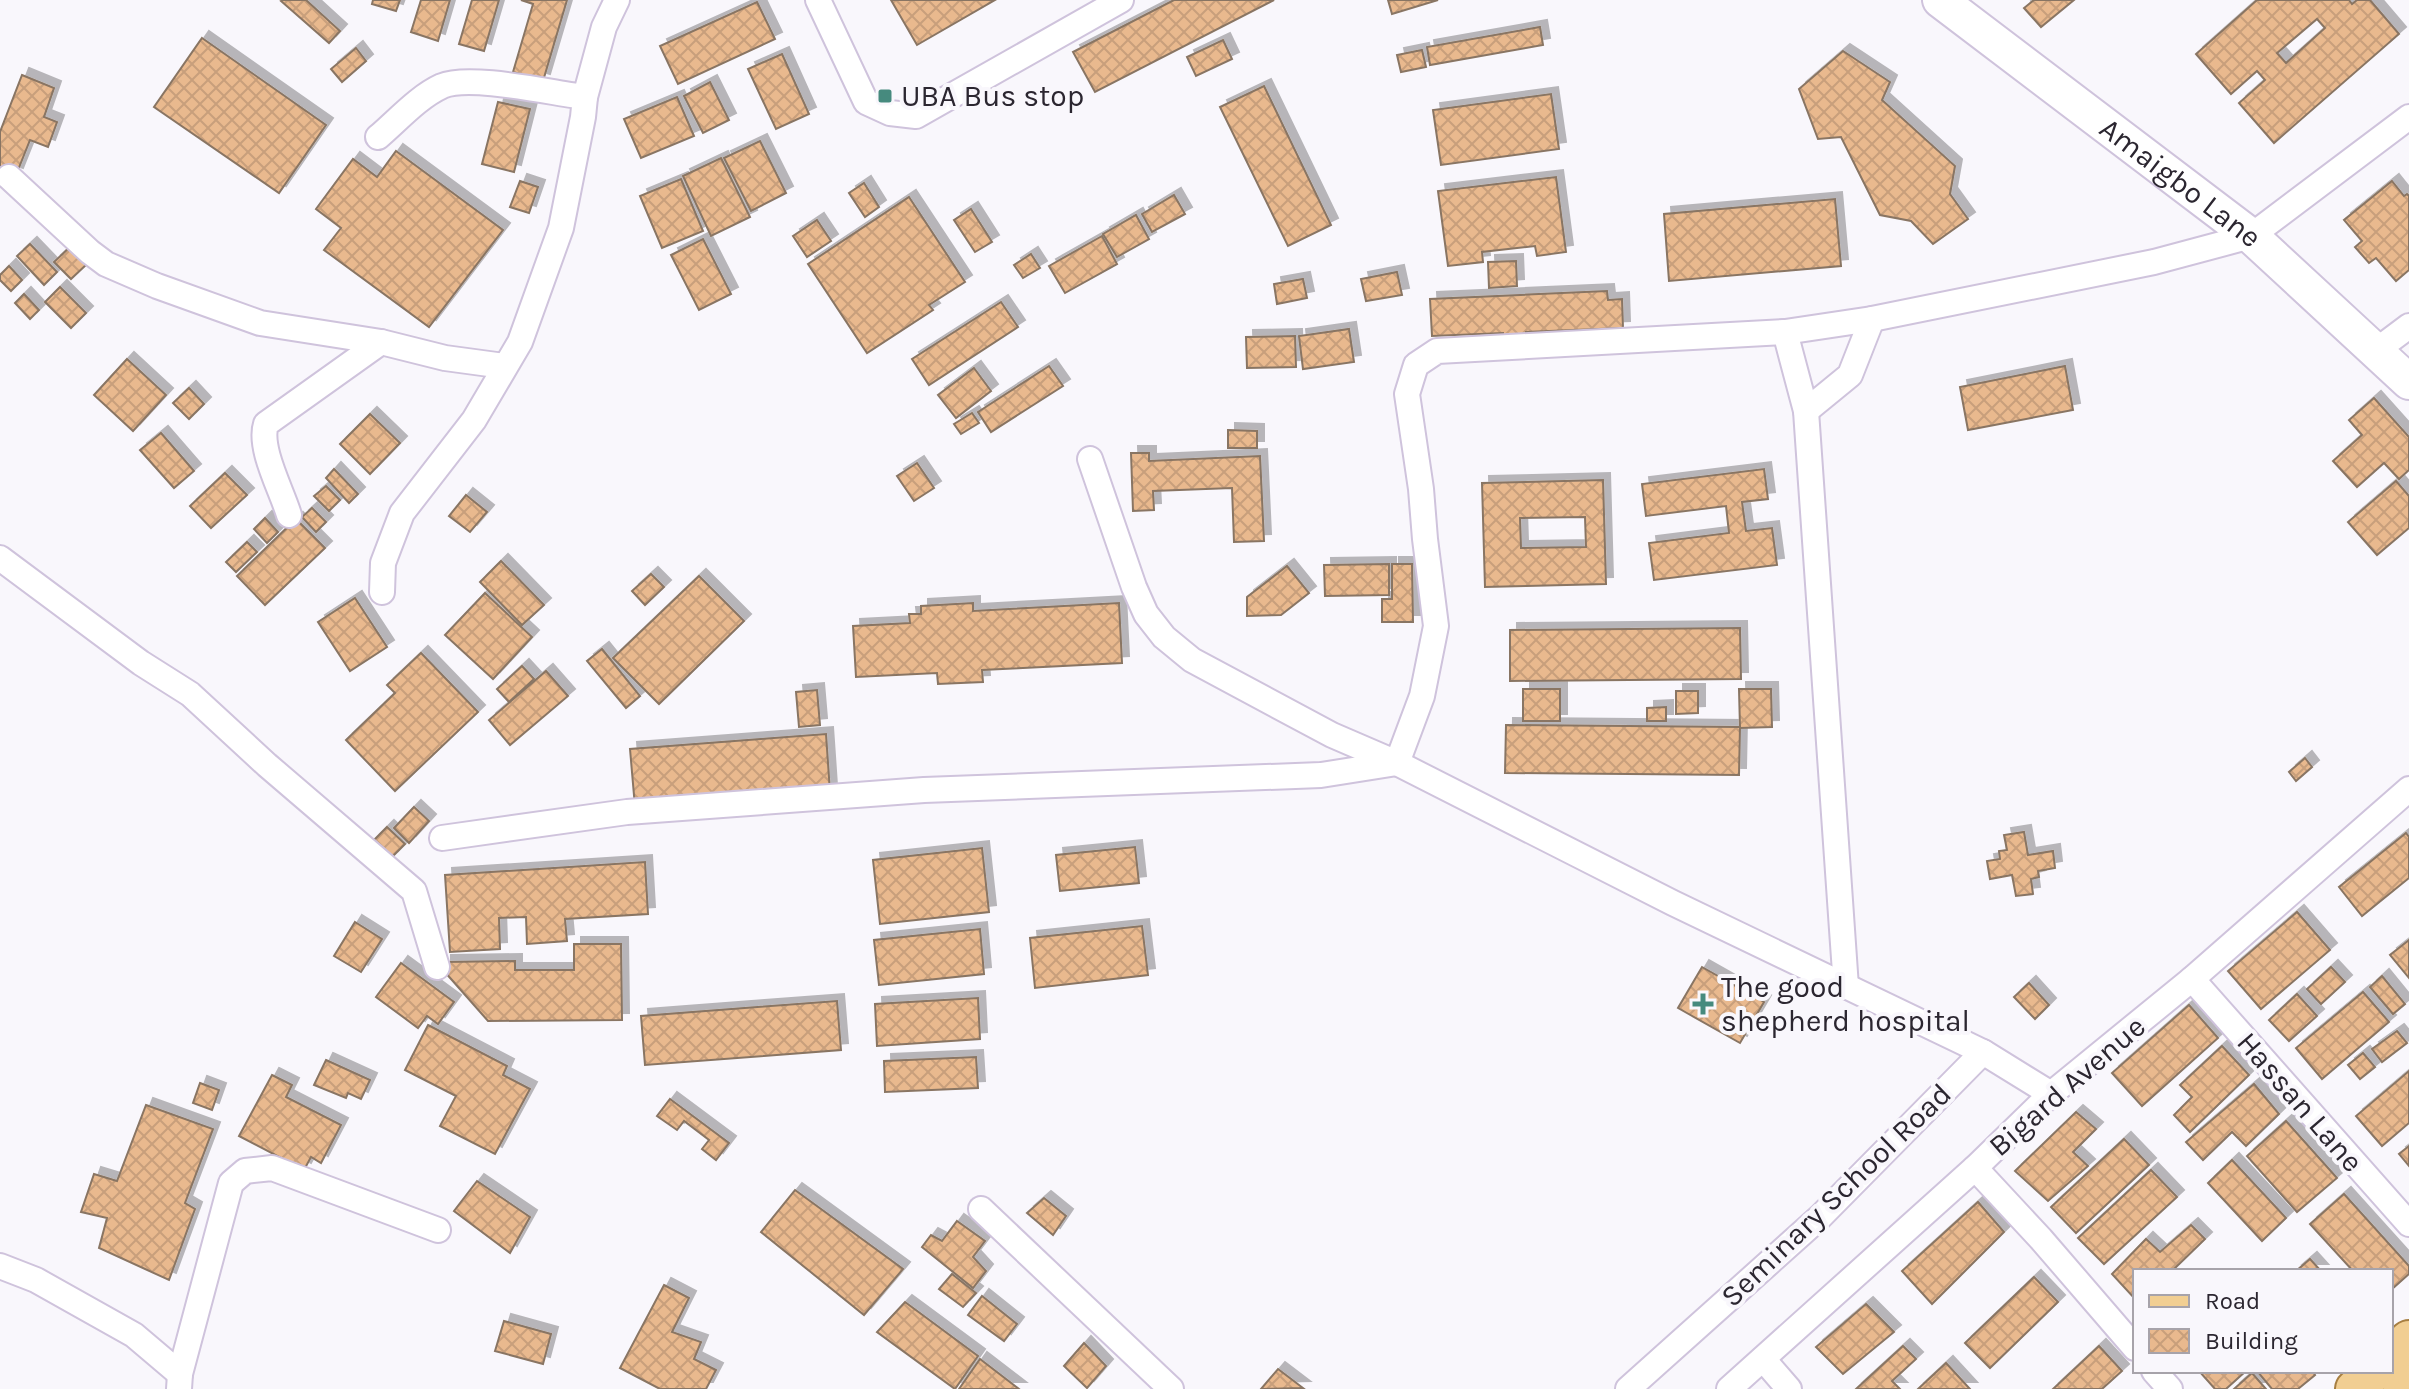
<svg xmlns="http://www.w3.org/2000/svg" width="2409" height="1389" font-family="Karla,sans-serif">
<style>
.building{fill:url(#building-cross-hatch);stroke:#897563;stroke-width:2;fill-rule:evenodd;filter:url(#shadow)}
.lines{fill:none;stroke-linecap:round;stroke-linejoin:round}
.minor-casing{stroke:#cfc3dc;stroke-width:28}
.secondary-casing{stroke:#cfc3dc;stroke-width:38}
.primary-casing{stroke:#a67e41;stroke-width:42}
.minor{stroke:#fff;stroke-width:24}
.secondary{stroke:#fff;stroke-width:34}
.primary{stroke:#f1ce92;stroke-width:38}
.poi-dot{fill:#468a7e;stroke:#f9f7fc;stroke-width:3}
.labels{text-anchor:middle;stroke-width:8;stroke-linejoin:round;paint-order:stroke}
.poi-label{font-size:30px;fill:#2b2630;stroke:#f9f7fc;text-anchor:start}
.street-label{font-size:30px;fill:#2b2630;stroke:#f9f7fc}
</style>
<defs>
<pattern id="building-cross-hatch" width="8" height="8" patternUnits="userSpaceOnUse" patternTransform="scale(2)"><rect width="8" height="8" fill="#e9b98e"/><path d="M0 0l8 8M0 8l8-8" fill="none" stroke="#c89f7b"/></pattern>
<filter id="shadow"><feDropShadow dx="7" dy="-7" stdDeviation="0" flood-color="#0004"/></filter>
</defs>
<rect width="100%" height="100%" fill="#f9f7fc"/>
<g class="building">
<path d="M283,0H306L340,31L329,43L281,1Z"/>
<path d="M373,0H400L396,11L372,4Z"/>
<path d="M421,0H450L438,41L411,32Z"/>
<path d="M472,0H499L484,51L459,44Z"/>
<path d="M521,0H567L543,81L513,72L533,4Z"/>
<path d="M891,0H995L917,45Z"/>
<path d="M1174,0H1274L1095,92L1073,52Z"/>
<path d="M1388,0H1438L1392,14Z"/>
<path d="M2034,0H2074L2041,27L2024,8Z"/>
<path d="M2257,0H2349L2352,4L2357,0H2370L2399,34L2274,143L2239,103L2265,80L2257,71L2231,94L2196,54ZM2317,19L2325,28L2286,63L2277,53Z"/>
<path d="M757,2L775,39L678,84L660,46Z"/>
<path d="M1540,27L1543,45L1430,65L1427,47Z"/>
<path d="M202,38L326,125L279,193L154,107Z"/>
<path d="M1223,40L1232,59L1196,76L1187,57Z"/>
<path d="M356,48L366,61L342,82L331,69Z"/>
<path d="M1422,50L1426,67L1401,72L1397,55Z"/>
<path d="M1843,51L1890,82L1882,100L1955,166L1950,194L1968,219L1933,244L1911,221L1880,215L1841,137L1818,139L1799,89Z"/>
<path d="M782,54L809,114L776,129L748,69Z"/>
<path d="M22,75L54,88L44,117L57,122L48,147L30,140L16,175L0,169V132Z"/>
<path d="M710,82L729,120L703,133L684,96Z"/>
<path d="M1264,86L1331,225L1288,246L1220,107Z"/>
<path d="M1551,94L1559,149L1441,165L1433,110Z"/>
<path d="M677,97L694,136L641,158L624,119Z"/>
<path d="M498,102L530,109L514,172L482,164Z"/>
<path d="M760,141L786,193L751,211L724,158Z"/>
<path d="M396,151L503,230L429,327L324,250L341,228L316,209L353,159L377,177Z"/>
<path d="M721,158L750,217L711,236L683,176Z"/>
<path d="M1556,177L1566,252L1537,256L1535,246L1482,252L1483,262L1448,266L1438,191Z"/>
<path d="M681,179L703,231L662,248L640,196Z"/>
<path d="M520,181L538,187L529,213L510,207Z"/>
<path d="M2392,181L2404,196L2407,194L2409,196V270L2396,281L2376,258L2369,263L2355,247L2362,241L2344,220Z"/>
<path d="M864,183L879,207L865,217L849,193Z"/>
<path d="M1174,195L1185,214L1152,232L1142,214Z"/>
<path d="M909,197L965,282L929,305L933,310L867,353L808,264Z"/>
<path d="M1835,199L1841,266L1669,281L1664,214Z"/>
<path d="M971,209L992,242L975,252L954,220Z"/>
<path d="M1136,215L1149,239L1117,257L1103,234Z"/>
<path d="M817,220L831,241L807,257L793,236Z"/>
<path d="M1102,236L1117,264L1065,293L1049,266Z"/>
<path d="M703,239L731,294L699,310L671,255Z"/>
<path d="M30,244L57,272L44,285L17,256Z"/>
<path d="M71,246L88,263L71,279L54,262Z"/>
<path d="M1031,254L1040,268L1023,278L1014,265Z"/>
<path d="M1516,261L1517,286L1489,288L1488,262Z"/>
<path d="M9,266L22,280L11,291L0,280V275Z"/>
<path d="M1397,272L1402,295L1366,301L1361,279Z"/>
<path d="M1303,279L1307,298L1277,304L1274,284Z"/>
<path d="M60,287L86,313L71,328L45,302Z"/>
<path d="M1607,291L1608,300L1622,299L1623,328L1526,332L1527,342L1503,343V333L1432,336L1430,299Z"/>
<path d="M24,294L39,310L30,319L15,303Z"/>
<path d="M1001,302L1018,327L929,385L912,359Z"/>
<path d="M1349,329L1354,362L1303,369L1299,336Z"/>
<path d="M1295,336L1296,367L1247,368L1246,337Z"/>
<path d="M127,359L166,395L133,431L94,395Z"/>
<path d="M1049,366L1063,386L991,432L978,412Z"/>
<path d="M2065,366L2073,410L1968,430L1960,387Z"/>
<path d="M974,368L991,391L956,418L938,395Z"/>
<path d="M189,388L204,404L189,419L173,403Z"/>
<path d="M2374,398L2409,437V470L2399,479L2384,463L2357,487L2333,461L2362,435L2349,420Z"/>
<path d="M972,413L979,423L961,434L954,424Z"/>
<path d="M370,414L400,443L370,474L340,444Z"/>
<path d="M1228,430L1257,431V448H1228Z"/>
<path d="M161,433L194,471L174,488L140,450Z"/>
<path d="M1131,453H1149V461L1260,456L1264,541L1234,542L1232,488L1153,491L1154,510L1133,511Z"/>
<path d="M917,463L934,488L914,501L897,476Z"/>
<path d="M334,469L358,494L349,503L326,478Z"/>
<path d="M1764,469L1768,499L1742,502L1746,531L1772,528L1777,565L1654,580L1649,543L1729,533L1726,506L1646,516L1642,484Z"/>
<path d="M225,473L247,495L211,528L190,506Z"/>
<path d="M1603,480L1606,584L1485,587L1482,483ZM1585,517L1586,547L1521,548L1520,518Z"/>
<path d="M2396,481L2409,496V528L2377,555L2348,522Z"/>
<path d="M326,486L340,500L329,511L314,496Z"/>
<path d="M466,495L487,512L470,532L449,516Z"/>
<path d="M312,508L326,522L316,532L302,517Z"/>
<path d="M265,518L278,532L267,543L254,529Z"/>
<path d="M296,519L325,548L265,605L237,576Z"/>
<path d="M247,542L257,552L236,572L226,562Z"/>
<path d="M501,561L544,605L522,625L480,582Z"/>
<path d="M1389,564V595L1325,596L1324,565Z"/>
<path d="M1392,564H1412L1413,622H1382V599H1392Z"/>
<path d="M1287,566L1309,593L1281,615L1247,616V597Z"/>
<path d="M651,574L664,587L645,605L632,591Z"/>
<path d="M699,576L744,621L659,704L613,658Z"/>
<path d="M485,593L532,637L493,679L445,635Z"/>
<path d="M355,598L387,647L350,671L318,622Z"/>
<path d="M973,603V611L1119,603L1122,663L982,670L983,682L938,684L937,673L856,677L853,626L910,623L909,614H921V606Z"/>
<path d="M1740,628L1741,679L1510,681V630Z"/>
<path d="M602,649L640,696L626,708L587,661Z"/>
<path d="M421,653L478,712L395,791L346,740L395,693L387,685Z"/>
<path d="M522,666L534,679L509,702L497,689Z"/>
<path d="M546,671L568,696L510,745L489,720Z"/>
<rect x="1523" y="689" width="37" height="32"/>
<path d="M1739,689H1771L1772,727L1740,728Z"/>
<path d="M817,690L820,725L799,727L796,692Z"/>
<path d="M1676,691H1698V713L1676,714Z"/>
<path d="M1666,707V721H1647V708Z"/>
<path d="M1506,725L1740,727L1739,775L1505,773Z"/>
<path d="M826,734L830,792L635,807L630,749Z"/>
<path d="M2305,758L2312,767L2296,781L2289,772Z"/>
<path d="M414,807L429,821L409,843L394,828Z"/>
<path d="M387,827L405,844L391,858L373,841Z"/>
<path d="M2024,832L2028,855L2053,851L2055,868L2038,871L2039,877L2031,879L2033,894L2016,896L2012,875L1990,879L1987,861L2000,859L1999,851L2007,850L2004,835Z"/>
<path d="M2406,833L2409,837V878L2362,916L2339,887Z"/>
<path d="M1135,847L1139,883L1060,891L1056,855Z"/>
<path d="M982,848L989,912L880,924L873,860Z"/>
<path d="M645,862L648,914L565,919L567,941L527,944L526,917L499,918L500,949L450,952L445,875Z"/>
<path d="M2297,912L2330,950L2261,1009L2228,971Z"/>
<path d="M355,922L382,939L361,972L334,956Z"/>
<path d="M1142,926L1148,975L1035,988L1030,938Z"/>
<path d="M980,929L984,974L879,985L874,940Z"/>
<path d="M2409,940V978L2390,955Z"/>
<path d="M574,944H621L622,1020L488,1021L444,971V962L515,961V970H574Z"/>
<path d="M401,963L454,1002L438,1024L427,1016L418,1028L376,997Z"/>
<path d="M1702,967L1764,1002L1740,1043L1678,1008Z"/>
<path d="M2331,967L2345,982L2321,1004L2307,989Z"/>
<path d="M2382,976L2405,1004L2393,1014L2370,987Z"/>
<path d="M2029,983L2049,1005L2035,1019L2014,997Z"/>
<path d="M2363,992L2389,1022L2322,1079L2296,1048Z"/>
<path d="M2297,994L2317,1016L2289,1041L2269,1020Z"/>
<path d="M978,998L980,1039L877,1046L875,1004Z"/>
<path d="M837,1001L841,1050L645,1065L641,1016Z"/>
<path d="M2189,1005L2218,1038L2142,1106L2112,1073Z"/>
<path d="M428,1025L507,1066L503,1075L530,1089L495,1154L440,1126L456,1096L405,1070Z"/>
<path d="M2397,1031L2407,1043L2382,1062L2372,1049Z"/>
<path d="M2222,1046L2249,1075L2190,1132L2174,1115L2192,1097L2180,1085Z"/>
<path d="M2363,1053L2375,1067L2360,1079L2348,1065Z"/>
<path d="M976,1057L978,1088L885,1092L884,1061Z"/>
<path d="M326,1060L370,1080L361,1099L348,1093L346,1098L314,1085Z"/>
<path d="M2409,1071V1123L2382,1146L2356,1116Z"/>
<path d="M272,1075L292,1085L286,1097L341,1125L321,1163L311,1157L304,1170L239,1136Z"/>
<path d="M200,1083L219,1090L212,1110L193,1103Z"/>
<path d="M2254,1084L2279,1114L2246,1146L2232,1132L2203,1160L2186,1142Z"/>
<path d="M670,1099L729,1143L716,1160L702,1149L709,1140L684,1121L677,1130L657,1116Z"/>
<path d="M146,1105L213,1129L185,1203L195,1209L169,1280L99,1248L107,1218L81,1212L94,1174L117,1181Z"/>
<path d="M2076,1112L2096,1129L2073,1152L2088,1166L2048,1201L2015,1171Z"/>
<path d="M2286,1121L2337,1178L2297,1212L2247,1156Z"/>
<path d="M2124,1139L2149,1165L2076,1233L2051,1207Z"/>
<path d="M2409,1146V1166L2399,1154Z"/>
<path d="M2232,1160L2286,1218L2262,1241L2208,1183Z"/>
<path d="M2151,1170L2177,1197L2104,1264L2078,1238Z"/>
<path d="M477,1181L530,1217L510,1253L454,1211Z"/>
<path d="M795,1190L903,1269L864,1315L761,1232Z"/>
<path d="M2344,1194L2409,1266V1274L2391,1290V1271H2353L2310,1224Z"/>
<path d="M1044,1198L1066,1216L1053,1235L1027,1213Z"/>
<path d="M1978,1202L2004,1232L1932,1304L1902,1271Z"/>
<path d="M957,1221L985,1241L973,1257L986,1271L973,1288L922,1247L931,1235L942,1241Z"/>
<path d="M2191,1225L2205,1239L2172,1271H2135V1299L2112,1274L2146,1239L2160,1252Z"/>
<path d="M2310,1259L2321,1271H2296Z"/>
<path d="M952,1274L976,1293L963,1307L939,1289Z"/>
<path d="M2034,1277L2058,1302L1990,1368L1965,1343Z"/>
<path d="M664,1285L689,1298L672,1332L701,1342L694,1359L716,1370L706,1389H660L620,1368Z"/>
<path d="M982,1296L1017,1324L1004,1341L968,1315Z"/>
<path d="M905,1302L978,1356L955,1389L877,1332Z"/>
<path d="M1866,1304L1894,1332L1843,1374L1816,1347Z"/>
<path d="M504,1321L551,1334L543,1364L495,1351Z"/>
<path d="M1084,1343L1106,1366L1087,1388L1064,1366Z"/>
<path d="M1903,1346L1916,1359L1892,1381L1900,1389H1856Z"/>
<path d="M2099,1346L2122,1371L2102,1389H2053Z"/>
<path d="M980,1359L1019,1389H959Z"/>
<path d="M1946,1363L1970,1389H1918Z"/>
<path d="M1278,1369L1303,1388L1261,1389Z"/>
<path d="M2199,1371H2246L2226,1389H2215Z"/>
<path d="M2257,1371H2312L2315,1375L2298,1389H2272Z"/>
<path d="M2252,1373L2266,1389H2234Z"/>
</g>
<g class="lines">
<g class="minor-casing">
<g id="minor">
<path d="M818,0L866,102L890,113L916,116L1121,0"/>
<path d="M378,137C398,120 418,97 442,86C470,74 552,93 585,97"/>
<path d="M9,177L90,252L106,264L157,286L260,323L381,342L445,358L504,366"/>
<path d="M1785,332L1806,411L1846,987"/>
<path d="M2377,350L2409,326"/>
<path d="M1806,411L1850,375L1872,319"/>
<path d="M1090,459L1134,587L1146,614L1164,637L1192,660L1332,735L1397,763L1673,903L1983,1052"/>
<path d="M289,515C282,491 258,448 266,424L381,342"/>
<path d="M0,558L141,663L190,694L267,765L414,891L437,967"/>
<path d="M382,592L383,563L402,513L474,420L520,342L561,228L583,117L585,97L604,27L617,0"/>
<path d="M442,838L627,812L924,790L1321,775L1397,763L1422,696L1436,626L1425,539L1421,489L1407,394L1416,365L1437,351L1785,332L1872,319L2154,262L2251,236L2409,117"/>
<path d="M2192,979L2409,1224"/>
<path d="M1975,1168L2041,1239L2135,1348"/>
<path d="M981,1209L1171,1389"/>
<path d="M0,1266L36,1280L134,1335L180,1374"/>
<path d="M1763,1359L1789,1389"/>
<path d="M2154,1371L2170,1389"/>
<path d="M179,1389L180,1374L231,1183L245,1171L272,1168L438,1230"/>
<path d="M1628,1389L1820,1217L1983,1052L2051,1094"/>
<path d="M1729,1389L1975,1168L2051,1094L2192,979L2409,789"/>
</g>
</g>
<g class="secondary-casing">
<g id="secondary">
<path id="s1" d="M1940,0L2251,236L2409,382"/>
</g>
</g>
<g class="primary-casing">
<g id="primary">
<path d="M2391,1356L2409,1340"/>
<path d="M2355,1389L2375,1371"/>
<path d="M2403,1389L2409,1384"/>
</g>
</g>
<use href="#minor" class="minor"/>
<use href="#secondary" class="secondary"/>
<use href="#primary" class="primary"/>
</g>
<g class="poi-dot">
<rect x="877" y="88" width="16" height="16" rx="4"/>
<path d="M1699 992h8v8h8v8h-8v8h-8v-8h-8v-8h8z"/>
</g>
<g class="labels">
<g class="poi-label">
<text x="901" y="106">UBA Bus stop</text>
<text x="1721" y="997">The good<tspan x="1721" dy="34">shepherd hospital</tspan></text>
</g>
<g class="street-label">
<text dy="10" stroke="none"><textPath href="#s1" startOffset="302">Amaigbo Lane</textPath></text>
<text transform="translate(2067 1086) rotate(-41)" y="10">Bigard Avenue</text>
<text transform="translate(2300 1102) rotate(49)" y="10">Hassan Lane</text>
<text transform="translate(1836 1195) rotate(-44)" y="10">Seminary School Road</text>
</g>
</g>
<rect x="2133" y="1269" width="260" height="104" fill="#f9f7fc" stroke="#a7a3aa" stroke-width="2"/>
<rect x="2149" y="1295" width="40" height="12" fill="#f1ce92" stroke="#a7a3aa" stroke-width="2"/>
<text x="2205" y="1309" font-size="24" fill="#2b2630">Road</text>
<rect x="2149" y="1329" width="40" height="24" fill="url(#building-cross-hatch)" stroke="#a7a3aa" stroke-width="2"/>
<text x="2205" y="1349" font-size="24" fill="#2b2630">Building</text>
</svg>
